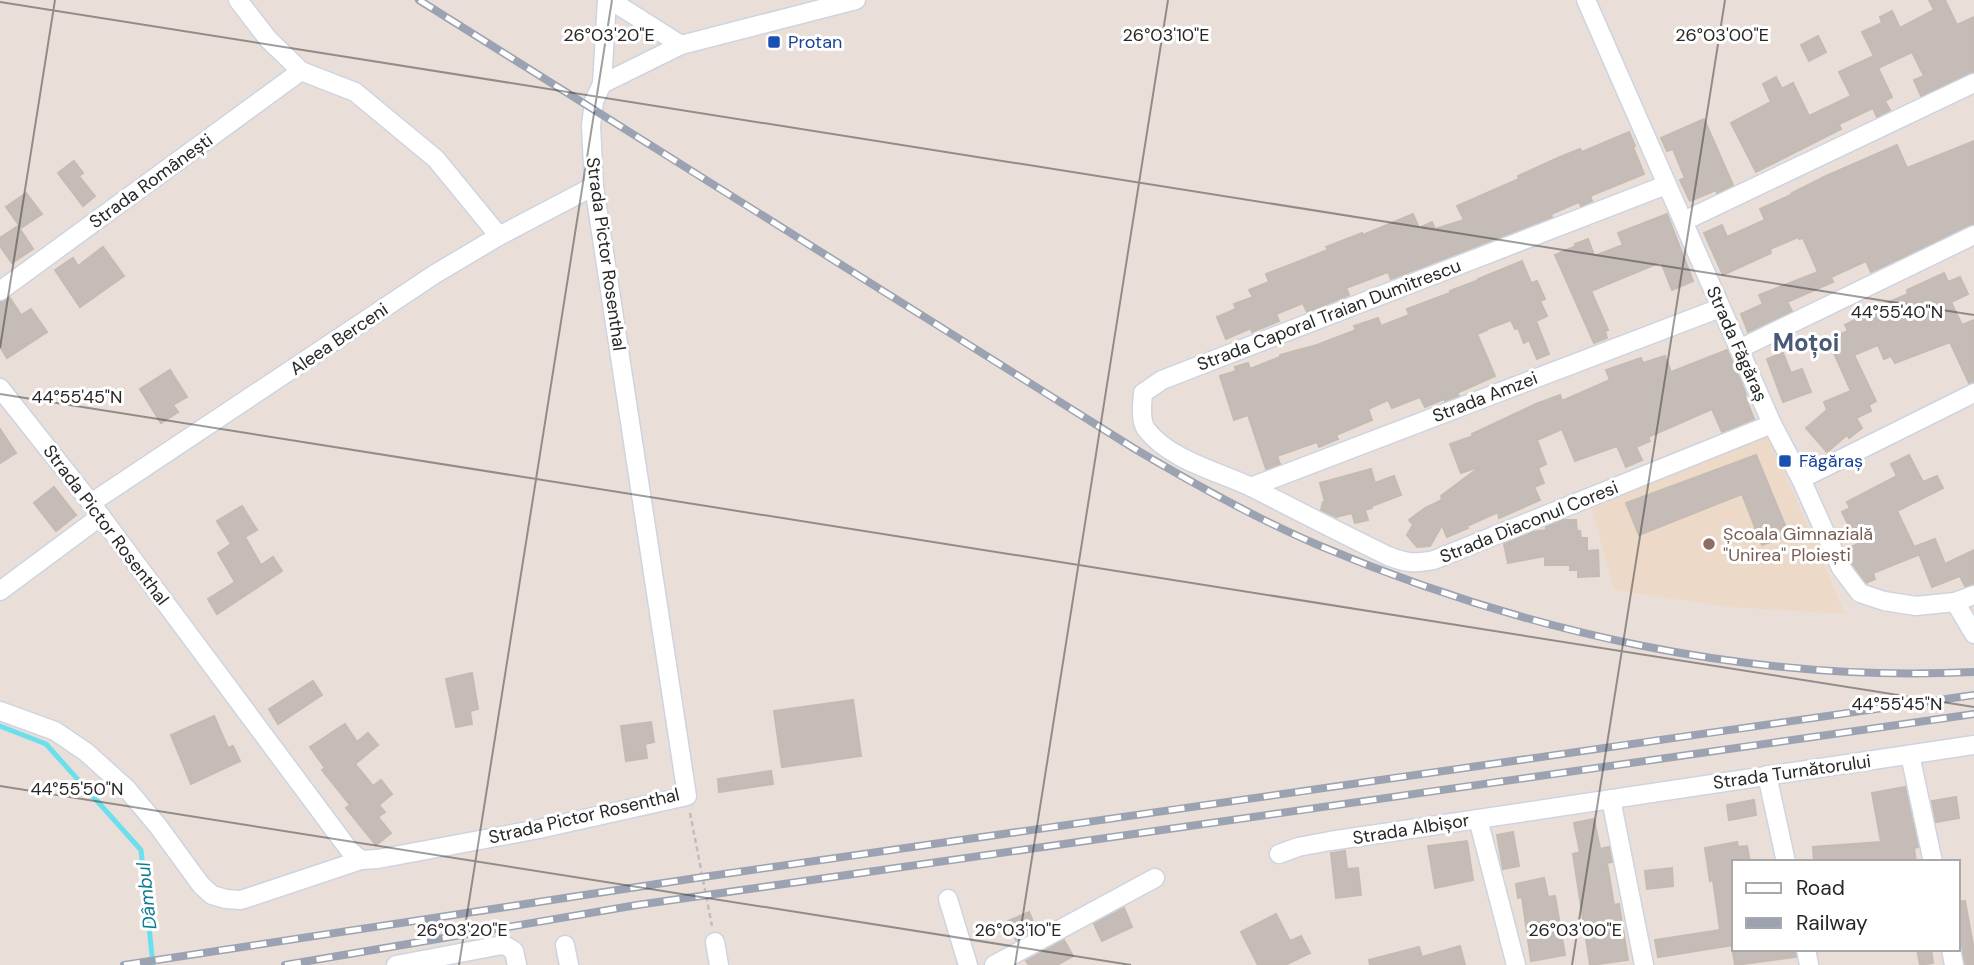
<svg xmlns="http://www.w3.org/2000/svg" width="1974" height="965" font-family="'DM Sans',sans-serif">
<style>
.education{fill:#ecd9c7}
.lines{fill:none;stroke-linecap:round;stroke-linejoin:round}
.stream{stroke:#6be0ec;stroke-width:5}
.building{fill:#c5bcb8;stroke:#c4bbb2;stroke-width:2}
.minor-casing{stroke:#cdd4e0;stroke-width:21}
.path{stroke:#bebebe;stroke-width:2.5;stroke-dasharray:5 3.5;stroke-linecap:butt}
.minor{stroke:#fff;stroke-width:18}
.rail-casing{stroke:#9ba2b1;stroke-width:8}
.rail{stroke:#fff;stroke-width:5;stroke-dasharray:16;stroke-linecap:butt}
.ticks{fill:none;stroke:#272727;stroke-width:2;stroke-opacity:0.45}
.transit-dot{fill:#1a4fb4;stroke:#fff;stroke-width:2.5}
.education-dot{fill:#8d6e63;stroke:#fff;stroke-width:2.5}
.labels{text-anchor:middle;stroke-width:6;stroke-linejoin:round;paint-order:stroke}
.transit-label{font-size:18px;fill:#164399;stroke:#fff;text-anchor:start}
.street-label{font-size:18px;fill:#272727;stroke:#fff}
.education-label{font-size:18px;fill:#785e54;stroke:#fff;text-anchor:start}
.water-label{font-size:19px;font-style:italic;fill:#0f7c93;stroke:#fff}
.district-label{font-size:24px;font-weight:bold;fill:#495976;stroke:#fff}
.ticks-label{font-size:18px;text-anchor:middle;fill:#272727;stroke:#fff;stroke-width:6;stroke-linejoin:round;paint-order:stroke}
</style>
<rect width="100%" height="100%" fill="#eadfd8"/>
<path class="education" d="M1766,434L1792,490L1845,614L1729,607L1614,590L1589,499Z"/>
<g class="lines">
<path class="stream" d="M0,726L46,744L141,850L153,965"/>
</g>
<g class="building">
<path d="M1929,0H1945L1957,25L1974,17V72L1921,96L1914,80L1924,76L1912,52L1878,68L1892,97L1885,101L1890,110L1877,117L1873,108L1839,124L1841,129L1756,172L1731,123L1771,102L1763,84L1776,77L1782,89L1793,83L1809,116L1851,96L1839,72L1874,56L1862,32L1882,23L1880,17L1892,11L1900,28L1934,10Z"/>
<path d="M1818,36L1826,52L1809,61L1801,45Z"/>
<path d="M1704,119L1733,185L1717,193L1716,190L1690,201L1680,180L1685,178L1673,149L1667,151L1661,138Z"/>
<path d="M1629,132L1635,146L1633,147L1644,174L1590,196L1592,201L1581,206L1579,202L1551,214L1552,217L1391,279L1388,272L1346,288L1349,295L1307,312L1303,303L1276,314L1279,321L1252,332L1251,328L1226,339L1217,317L1236,309L1234,304L1253,297L1249,290L1269,282L1266,274L1328,250L1326,247L1362,233L1363,235L1413,214L1419,228L1432,222L1435,229L1464,220L1457,206L1519,179L1518,176L1560,157L1580,149L1582,152Z"/>
<path d="M1974,141V224L1871,272L1866,261L1831,277L1833,282L1787,302L1792,311L1748,332L1741,314L1763,304L1759,295L1818,272L1803,238L1799,239L1798,237L1770,249L1771,253L1723,275L1704,233L1722,225L1727,237L1765,220L1760,209L1793,194L1792,193L1826,176L1897,145L1907,168Z"/>
<path d="M74,161L83,173L79,176L95,196L83,206L58,173Z"/>
<path d="M26,193L42,214L21,228L6,207Z"/>
<path d="M1667,214L1693,281L1672,290L1661,262L1591,291L1608,330L1605,331L1607,338L1594,343L1555,255L1576,246L1575,244L1588,239L1594,255H1597L1623,245L1618,233Z"/>
<path d="M18,226L33,249L12,263L0,246V238Z"/>
<path d="M103,247L124,276L80,307L55,270L73,258L78,266Z"/>
<path d="M1522,261L1531,283L1537,281L1545,299L1540,301L1547,316L1536,321L1549,354L1537,359L1529,340L1524,343L1518,328L1515,329L1511,320L1487,329V330L1477,334L1495,376L1457,393L1459,396L1445,401L1444,399L1425,407L1420,397L1392,408L1388,400L1368,409L1372,420L1336,435L1338,439L1319,447L1317,442L1277,456L1280,464L1266,469L1248,415L1234,420L1220,376L1236,371L1235,367L1248,363L1250,369L1280,357V355L1317,345L1356,330L1354,326L1378,318L1381,326L1409,315L1407,309L1450,293V291L1479,280L1478,279Z"/>
<path d="M1944,273L1948,282L1960,277L1968,294L1951,302L1962,325L1974,320V382L1969,383L1950,342L1895,363L1891,356L1884,359L1878,345L1854,355L1876,401L1869,405L1871,411L1856,418L1862,428L1849,438L1847,435L1827,452L1806,428L1827,410L1824,402L1851,391L1828,340L1848,331L1845,325L1865,315L1864,313L1908,294L1907,290Z"/>
<path d="M10,298L21,315L31,309L47,332L7,358L0,347V302Z"/>
<path d="M1727,350L1742,384L1746,395L1745,396L1754,419L1722,432L1712,409L1648,437L1650,441L1636,447L1642,460L1626,467L1617,446L1575,461L1562,429L1537,440L1546,464L1538,468L1544,483L1534,487L1540,500L1499,518L1498,512L1467,526L1468,528L1447,537L1442,525L1430,546L1417,547L1407,535L1413,525L1409,520L1425,508L1442,500L1441,496L1481,466L1461,473L1450,444L1473,436L1472,434L1536,404L1560,395L1562,401L1610,380L1606,370L1641,358L1643,363L1665,356L1671,372Z"/>
<path d="M1783,353L1791,373L1802,369L1811,392L1783,402L1767,359Z"/>
<path d="M170,370L187,397L173,405L178,412L161,423L140,389Z"/>
<path d="M0,429L16,453L0,463Z"/>
<path d="M1756,455L1789,535L1762,545L1742,494L1639,535L1626,503Z"/>
<path d="M1909,455L1923,482L1937,476L1943,488L1897,511L1918,555L1873,573L1875,579L1866,583L1852,563L1846,549L1858,544L1842,512L1850,508L1847,502L1897,476L1891,464Z"/>
<path d="M1371,469L1375,483L1394,476L1401,495L1372,506V508L1365,510L1368,520L1355,523L1352,513L1336,517L1321,510L1323,502H1325L1320,483Z"/>
<path d="M54,487L76,515L56,531L34,503Z"/>
<path d="M242,506L257,530L245,537L261,565L273,557L282,571L217,614L208,599L235,582L218,553L231,544L217,521Z"/>
<path d="M1563,520H1576L1577,531H1580L1581,538H1587V551L1598,550L1599,576L1578,577V570H1570V565H1545V556L1508,563L1504,544L1533,532L1546,530V527Z"/>
<path d="M1935,539L1945,564L1974,550V584L1965,586L1960,576L1932,587L1916,546Z"/>
<path d="M472,673L478,709L470,711L472,724L456,727L446,679Z"/>
<path d="M313,681L322,695L278,724L269,709Z"/>
<path d="M853,700L861,756L782,767L774,711Z"/>
<path d="M214,716L228,748L233,746L240,761L191,784L171,735Z"/>
<path d="M651,722L654,742L645,744L647,758L626,761L621,726Z"/>
<path d="M345,724L357,742L368,733L378,745L355,764L373,786L381,780L392,794L379,805L385,812L378,817L391,833L376,845L346,808L350,805L322,770L325,768L310,747Z"/>
<path d="M771,771L773,784L719,792L718,779Z"/>
<path d="M1905,787L1918,847L1914,848L1916,862H1814L1813,847L1881,842L1872,793Z"/>
<path d="M1956,797L1959,818L1936,822L1932,801Z"/>
<path d="M1754,800L1756,815L1729,820L1727,805Z"/>
<path d="M1594,819L1600,849L1609,847L1612,862L1607,863L1614,905L1619,904L1628,960L1590,965L1573,854L1580,852L1574,823Z"/>
<path d="M1513,832L1519,866L1503,869L1497,835Z"/>
<path d="M1467,841L1473,880L1435,888L1428,846Z"/>
<path d="M1737,842L1738,847L1747,846L1750,862H1734V945L1658,957L1655,940L1720,930L1713,880L1710,881L1705,848Z"/>
<path d="M1345,851L1347,869L1358,868L1361,895L1336,898L1331,853Z"/>
<path d="M1672,868L1673,886L1647,889L1645,871Z"/>
<path d="M1544,878L1548,897L1555,896L1565,955L1531,961L1522,897L1518,898L1516,884Z"/>
<path d="M1965,901L1974,950V965H1965L1962,947L1958,941V902Z"/>
<path d="M1124,908L1132,927L1102,941L1094,924Z"/>
<path d="M1029,912L1036,929L1016,940L1008,921Z"/>
<path d="M1276,914L1290,941L1301,936L1310,953L1285,965H1258L1241,932Z"/>
<path d="M1064,940L1073,956L1057,965H1029L1026,961Z"/>
<path d="M1460,946L1465,965H1370L1369,960L1419,947L1422,957Z"/>
<path d="M1751,949H1795L1796,957L1735,965L1733,952Z"/>
<path d="M1917,949H1931L1933,963L1920,965Z"/>
</g>
<g class="lines">
<g class="minor-casing">
<g id="minor">
<path d="M238,0L268,39L301,71L355,92L436,159L499,236"/>
<path d="M610,0L681,45"/>
<path d="M1586,0L1772,424L1801,479L1841,568L1860,593L1884,601L1916,606L1955,602L1974,595"/>
<path d="M602,84L681,45L856,0"/>
<path d="M1666,185L1162,380L1143,393C1142,404 1140,420 1146,429C1169,460 1220,472 1253,488C1298,511 1343,534 1388,556C1406,563 1414,564 1434,560L1772,424"/>
<path d="M1684,221L1974,83"/>
<path d="M0,291L301,71"/>
<path d="M1739,349L1974,235"/>
<path d="M0,388L91,503L350,851L361,860L378,859L539,829L687,796L594,186L591,126L594,101L602,84L607,0"/>
<path d="M1801,479L1974,393"/>
<path d="M1251,487L1720,308"/>
<path d="M91,503L435,274L499,236L594,186"/>
<path d="M0,591L101,516"/>
<path d="M1955,602L1974,634"/>
<path d="M0,711L55,731L86,752L127,789L158,826L201,885L212,895L226,899L241,900L361,860"/>
<path d="M1910,755L1933,862"/>
<path d="M1767,775L1786,862"/>
<path d="M1611,799L1644,965"/>
<path d="M1478,819L1516,965"/>
<path d="M1279,854L1298,847L1330,841L1974,745"/>
<path d="M948,899L968,965"/>
<path d="M715,942L719,965"/>
<path d="M565,945L569,965"/>
<path d="M1806,949L1809,965"/>
<path d="M1951,949L1954,965"/>
<path d="M396,965L502,945L508,947L514,951L517,965"/>
<path d="M994,965L1155,878"/>
</g>
</g>
<path class="path" d="M690,813L712,926"/>
<use href="#minor" class="minor"/>
<g class="rail-casing">
<g id="rail">
<path d="M419,0L1135,449C1194,484 1255,518 1318,545C1524,632 1750,683 1974,672"/>
<path d="M124,965L703,877L1974,695"/>
<path d="M285,965L637,905L1974,714"/>
</g>
</g>
<use href="#rail" class="rail"/>
</g>
<path class="ticks" d="M0,2L1974,315M0,348L55,0M0,394L1974,707M0,786L1131,965M459,965L612,0M1015,965L1168,0M1572,965L1725,0"/>
<g class="transit-dot">
<rect x="767" y="35" width="14" height="14" rx="3.5"/>
<rect x="1778" y="454" width="14" height="14" rx="3.5"/>
</g>
<circle class="education-dot" cx="1709" cy="544" r="7"/>
<g class="labels">
<g class="transit-label">
<text x="788" y="48">Protan</text>
<text x="1799" y="467">Făgăraș</text>
</g>
<g class="street-label">
<text transform="translate(151 181) rotate(-36)" y="6">Strada Românești</text>
<text transform="translate(606 254) rotate(82)" y="6">Strada Pictor Rosenthal</text>
<text transform="translate(1329 315) rotate(-21)" y="6">Strada Caporal Traian Dumitrescu</text>
<text transform="translate(339 339) rotate(-34)" y="6">Aleea Berceni</text>
<text transform="translate(1737 344) rotate(66)" y="6">Strada Făgăraș</text>
<text transform="translate(1485 397) rotate(-21)" y="6">Strada Amzei</text>
<text transform="translate(1529 522) rotate(-22)" y="6">Strada Diaconul Coresi</text>
<text transform="translate(106 525) rotate(53)" y="6">Strada Pictor Rosenthal</text>
<text transform="translate(1792 772) rotate(-8)" y="6">Strada Turnătorului</text>
<text transform="translate(584 816) rotate(-13)" y="6">Strada Pictor Rosenthal</text>
<text transform="translate(1411 829) rotate(-9)" y="6">Strada Albișor</text>
</g>
<g class="education-label">
<text x="1723" y="540">Școala Gimnazială<tspan x="1723" dy="21">"Unirea" Ploiești</tspan></text>
</g>
<g class="water-label">
<text transform="translate(146 896) rotate(-96)" y="7">Dâmbul</text>
</g>
<g class="district-label">
<text x="1806" y="351">Moțoi</text>
</g>
</g>
<g class="ticks-label">
<text x="609" y="41">26°03'20"E</text>
<text x="1166" y="41">26°03'10"E</text>
<text x="1722" y="41">26°03'00"E</text>
<text x="1897" y="318">44°55'40"N</text>
<text x="77" y="403">44°55'45"N</text>
<text x="1897" y="710">44°55'45"N</text>
<text x="77" y="795">44°55'50"N</text>
<text x="462" y="936">26°03'20"E</text>
<text x="1018" y="936">26°03'10"E</text>
<text x="1575" y="936">26°03'00"E</text>
</g>
<rect x="1732" y="860" width="228" height="91" fill="#ffffff" stroke="#a9a9a9" stroke-width="2"/>
<rect x="1746" y="883" width="35" height="10" fill="#ffffff" stroke="#a9a9a9" stroke-width="2"/>
<text x="1796" y="895" font-size="21" fill="#272727">Road</text>
<rect x="1746" y="918" width="35" height="10" fill="#9ba2b1" stroke="#a9a9a9" stroke-width="2"/>
<text x="1796" y="930" font-size="21" fill="#272727">Railway</text>
</svg>
